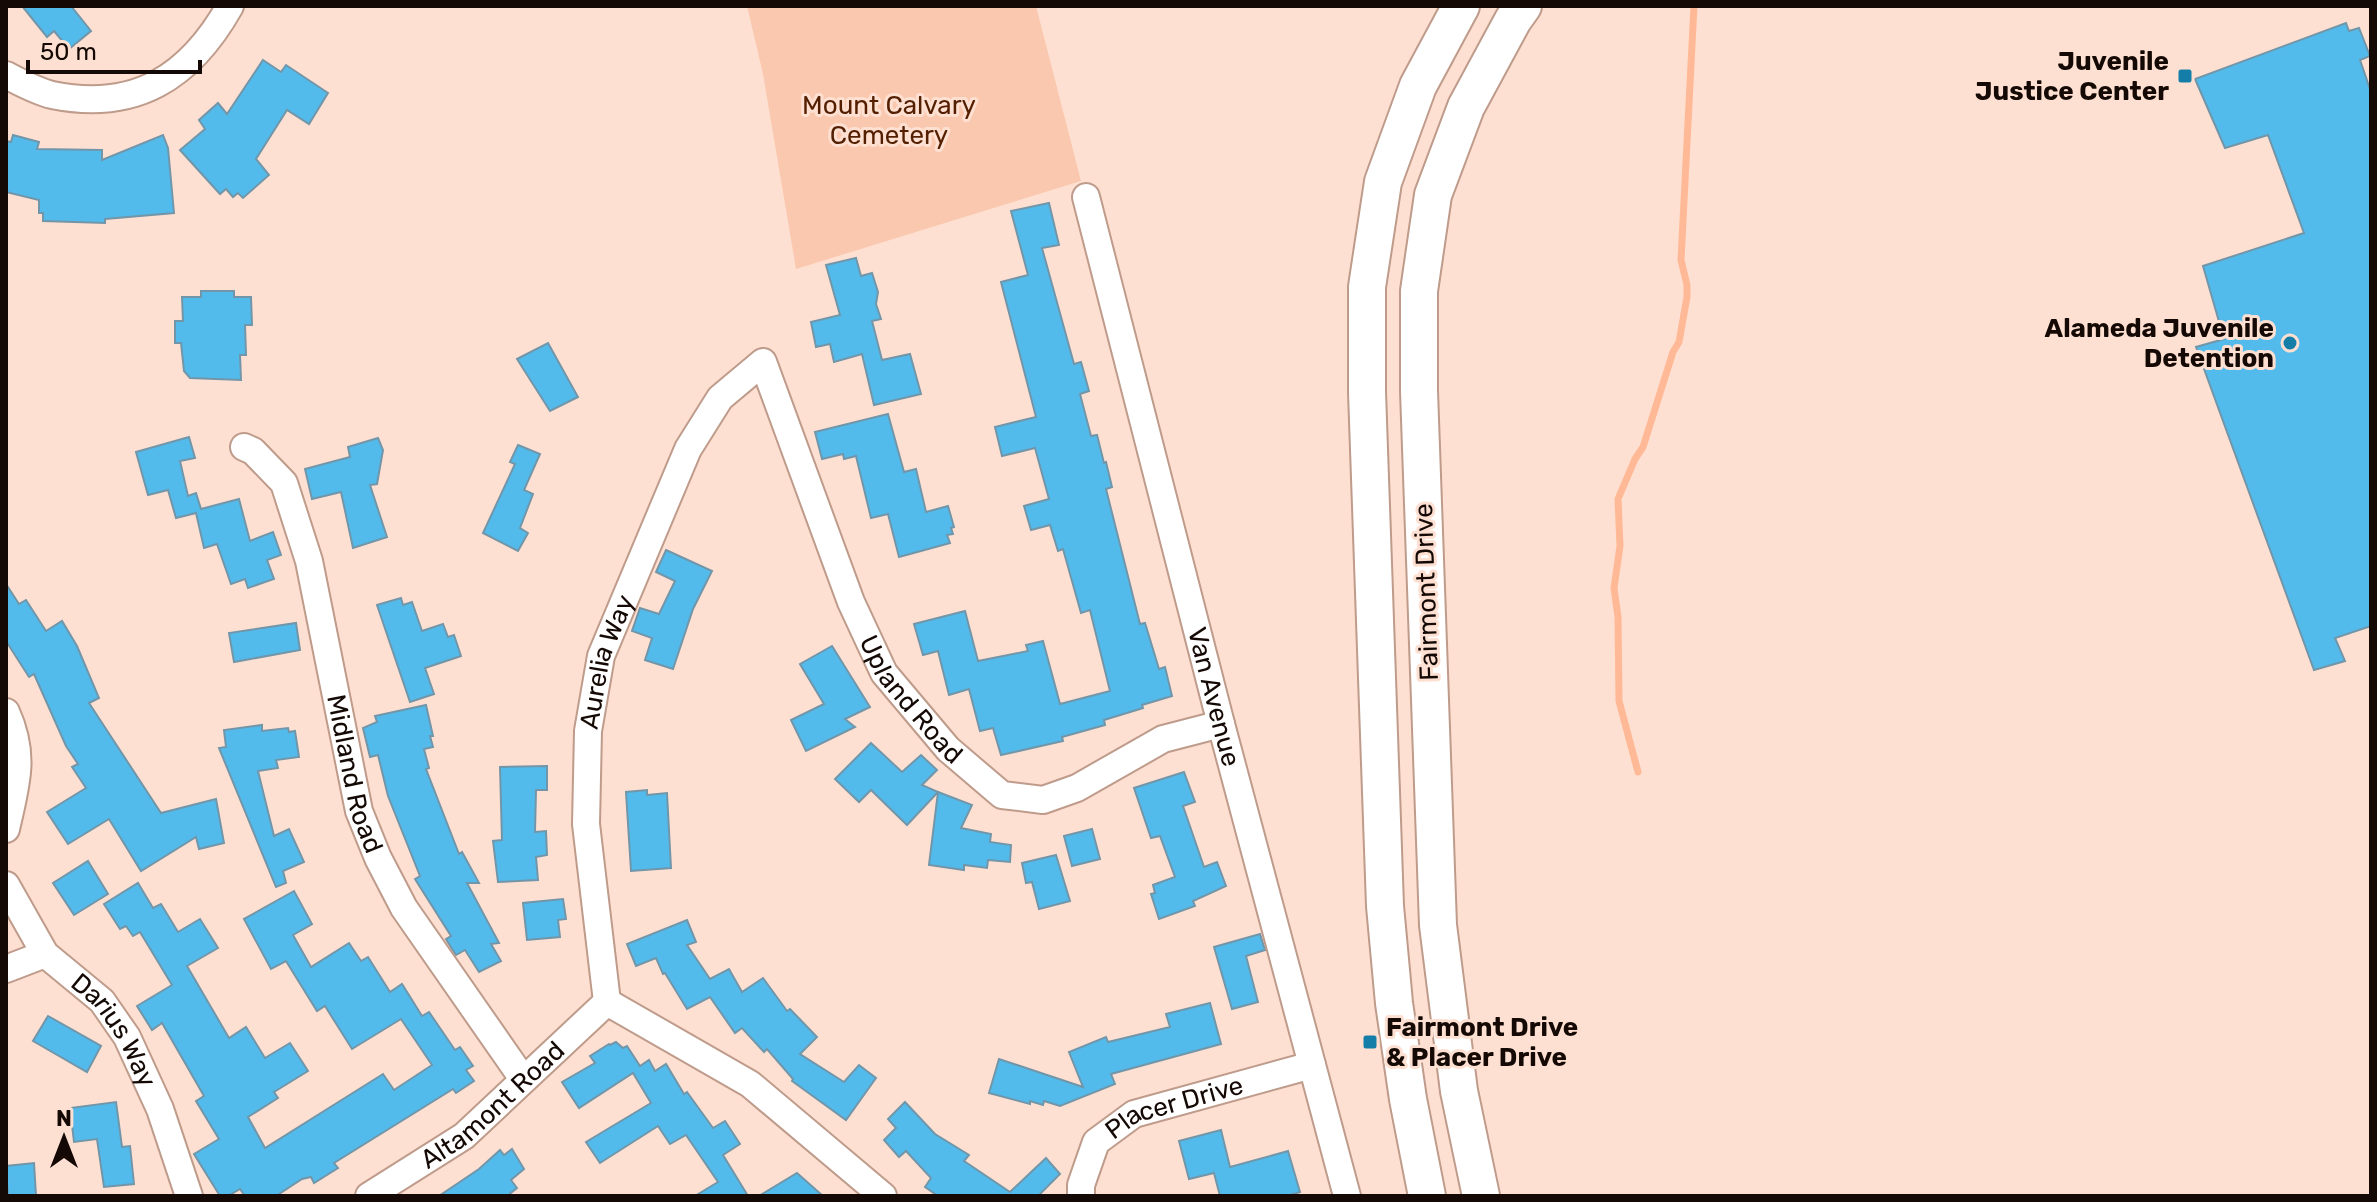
<svg xmlns="http://www.w3.org/2000/svg" width="2377" height="1202" font-family="Rubik,sans-serif">
<style>
.green{fill:#fac8af}
.lines{fill:none;stroke-linecap:round;stroke-linejoin:round}
.stream{stroke:#ffb996;stroke-width:7}
.building{fill:#53bbeb;stroke:#7296a9;stroke-width:2}
.street-casing{stroke:#be9b8a;stroke-width:30}
.secondary-casing{stroke:#be9b8a;stroke-width:40}
.street{stroke:#fff;stroke-width:26}
.secondary{stroke:#fff;stroke-width:36}
.poi-dot{fill:#147ea8;stroke:#fee0d2;stroke-width:3}
.labels{text-anchor:middle;stroke-width:6;stroke-linejoin:round;paint-order:stroke}
.poi-label{font-size:26px;font-weight:bold;fill:#140904;stroke:#fee0d2;text-anchor:end}
.park-label{font-size:26px;fill:#531f00;stroke:#fee0d2}
.street-label{font-size:26px;fill:#140904;stroke:#fee0d2}
</style>
<rect width="100%" height="100%" fill="#fee0d2"/>
<path class="green" d="M747,6H1036L1081,181L796,269L763,74Z"/>
<g class="lines">
<path class="stream" d="M1638,772L1619,701L1618,617L1614,588L1620,546L1618,499L1635,459L1643,447L1673,352L1679,342L1687,297V285L1681,260L1694,6"/>
</g>
<g class="building">
<path d="M22,6H71L91,31L69,49L54,31L47,37Z"/>
<path d="M2346,23L2349,31L2359,28L2370,56L2360,60L2371,92V626L2335,638L2345,661L2314,670L2196,347L2224,339L2203,266L2304,233L2268,135L2225,148L2195,79Z"/>
<path d="M263,60L281,72L286,65L328,93L309,124L287,110L256,159L269,175L243,198L238,193L233,197L226,189L220,194L180,150L205,129L199,120L218,103L227,114Z"/>
<path d="M13,135L39,142L37,149L102,150V160L163,135L168,148L174,213L105,219V223L43,221V213H39V200L6,192V141L11,142Z"/>
<path d="M1049,203L1059,245L1042,248L1074,364L1081,362L1089,391L1080,394L1091,436L1097,435L1104,463L1106,462L1112,487L1106,489L1140,624L1145,623L1159,669L1165,667L1172,696L1142,705L1143,708L1104,720L1105,725L1062,737L1063,741L1001,755L993,728L980,731L969,689L949,695L938,651L923,655L914,624L965,611L978,661L1028,651L1026,645L1043,641L1060,704L1110,691L1090,610L1081,613L1063,549L1058,551L1050,525L1031,530L1024,506L1049,499L1035,448L1002,456L995,427L1036,417L1001,282L1028,275L1011,211Z"/>
<path d="M856,258L861,276L872,273L878,292L876,304L881,319L872,321L882,360L910,354L921,394L874,405L862,354L834,362L830,344L816,347L811,322L840,315L826,265Z"/>
<path d="M201,291H234V297H251L252,325H245L246,355H240L241,380L190,378L184,371L181,343H175V321H183L182,297H201Z"/>
<path d="M548,343L578,397L550,411L517,359Z"/>
<path d="M888,414L904,472L916,469L926,512L948,506L954,527L951,528L953,534L947,535L950,543L899,557L888,514L871,518L856,456L844,459L843,454L822,459L815,432Z"/>
<path d="M189,437L195,458L180,461L188,496L196,493L201,509L239,499L250,541L273,532L281,555L267,560L274,579L248,588L245,579L231,584L217,544L204,548L196,513L176,518L168,490L148,495L136,452Z"/>
<path d="M378,438L383,450L377,484L370,485L387,537L353,548L341,492L312,499L305,469L350,457L348,447Z"/>
<path d="M518,445L540,454L524,490L533,494L520,528L528,533L518,551L483,533L515,464L510,462Z"/>
<path d="M666,550L712,571L693,609L673,669L645,660L652,638L632,631L640,608L659,614L675,581L656,572Z"/>
<path d="M6,584L19,604L26,600L46,631L62,621L77,646L99,698L89,703L161,813L216,799L224,843L199,849L196,837L141,871L109,819L68,844L47,812L86,788L72,767L78,764L66,746L34,674L29,677L6,641Z"/>
<path d="M401,598L403,605L412,602L422,631L443,624L448,637L454,635L461,656L425,668L434,694L410,702L377,605Z"/>
<path d="M296,623L300,650L234,662L229,633Z"/>
<path d="M832,646L870,707L845,719L855,727L806,751L791,720L824,704L800,664Z"/>
<path d="M426,705L433,736H430L433,747L424,749L429,768L426,769L459,854L462,852L479,883H467L499,943L491,944L501,961L479,972L465,950L456,955L452,949L446,939L451,936L415,879L420,876L388,796L378,755L370,757L363,728L377,722L375,716Z"/>
<path d="M262,725V731L288,728L289,732L295,731L299,757L276,760L278,768L258,771L274,836L289,829L304,862L283,871L286,883L276,887L219,748L226,747L224,730Z"/>
<path d="M871,743L902,772L921,755L937,770L922,785L938,792L907,825L871,790L859,802L835,779Z"/>
<path d="M547,766V790H536L535,832L546,831L547,855L536,857L538,880L498,882L493,841L502,840L500,767Z"/>
<path d="M1184,772L1195,802L1183,806L1204,867L1217,862L1226,886L1193,901L1195,906L1159,919L1151,894L1155,893L1153,885L1175,877L1160,836L1151,838L1134,788Z"/>
<path d="M647,790V795L667,793L671,868L631,871L626,792Z"/>
<path d="M938,792L972,805L961,828L991,834L990,842L1011,845L1010,862L988,860L987,868L964,865V870L929,865Z"/>
<path d="M1092,829L1100,859L1072,866L1064,836Z"/>
<path d="M1056,855L1070,901L1039,909L1032,882L1026,883L1022,863Z"/>
<path d="M88,861L108,894L74,915L53,883Z"/>
<path d="M138,883L153,908L161,904L178,932L200,919L218,948L187,966L229,1038L246,1027L265,1058L290,1043L308,1071L274,1092L278,1098L248,1117L265,1148L383,1074L394,1090L432,1065L401,1019L352,1049L325,1006L317,1011L286,961L271,969L244,919L294,891L312,924L293,935L311,967L349,943L361,961L368,957L390,992L402,984L422,1016L429,1012L455,1050L460,1047L473,1066L466,1070L474,1081L456,1093L453,1089L334,1163L338,1168L314,1183L311,1177L302,1179L276,1196H245L240,1189L228,1196H220L194,1154L219,1139L196,1101L204,1096L162,1023L152,1030L137,1006L172,985L140,932L133,936L126,926L120,929L104,904Z"/>
<path d="M563,899L566,919L558,920L560,937L527,940L523,903Z"/>
<path d="M687,920L696,942L687,945L710,979L729,969L742,992L763,978L787,1011L790,1009L817,1037L800,1054L844,1082L859,1065L876,1078L846,1120L792,1081L793,1079L767,1049L764,1052L742,1028L735,1033L710,997L687,1009L665,973L663,974L656,958L636,966L627,944Z"/>
<path d="M1260,934L1265,950L1246,956L1258,1002L1232,1009L1214,947Z"/>
<path d="M1210,1003L1221,1044L1111,1074L1115,1084L1060,1106L1044,1101L1043,1105L1030,1101V1104L989,1093L999,1059L1083,1087L1069,1052L1106,1037L1108,1042L1170,1027L1166,1014Z"/>
<path d="M48,1016L101,1046L87,1072L33,1041Z"/>
<path d="M616,1042L623,1048L627,1046L640,1066L649,1060L655,1071L666,1064L684,1094L687,1092L713,1128L725,1121L740,1144L723,1155L748,1196H695L718,1182L686,1135L670,1144L658,1126L600,1163L586,1142L651,1103L633,1073L579,1108L562,1082L595,1063L590,1056L609,1044L610,1045Z"/>
<path d="M116,1102L122,1147L130,1146L134,1184L104,1187L97,1139L74,1142L70,1108Z"/>
<path d="M905,1102L935,1134L969,1155L964,1161L1010,1192L1046,1158L1060,1174L1038,1196H938L925,1187L931,1178L906,1151L899,1157L884,1140L896,1128L888,1119Z"/>
<path d="M1221,1130L1230,1167L1288,1151L1300,1192L1287,1196H1220L1214,1173L1189,1179L1179,1141Z"/>
<path d="M512,1149L524,1169L511,1180L517,1188L507,1196H439L479,1169L500,1150L504,1155Z"/>
<path d="M34,1163L36,1196H8L6,1166Z"/>
<path d="M797,1173L823,1196H759Z"/>
</g>
<g class="lines">
<g class="street-casing">
<g id="street">
<path d="M6,75C20,82 36,91 52,95C136,112 190,77 230,6"/>
<path id="s1" d="M1086,197L1221,724L1347,1196"/>
<path id="s2" d="M244,447L253,451L284,483L309,561L359,811L378,858L404,908L523,1079"/>
<path d="M6,712C26,756 16,784 6,829"/>
<path id="s3" d="M6,885L45,954L102,1001L127,1037L160,1109L189,1196"/>
<path d="M6,969L45,954"/>
<path id="s4" d="M607,1002L586,824L588,731L601,656L688,449L720,398L763,362L851,602L884,673L948,749L1002,795L1043,800L1077,788L1163,739L1221,724"/>
<path d="M607,1002L750,1084L883,1196"/>
<path id="s5" d="M369,1196L464,1136L607,1002"/>
<path id="s6" d="M1081,1196V1185L1096,1142L1134,1114L1312,1065"/>
</g>
</g>
<g class="secondary-casing">
<g id="secondary">
<path d="M1427,1196L1408,1099L1394,1003L1385,906L1367,392V287L1383,182L1418,86L1461,6"/>
<path d="M1481,1196L1459,1091L1438,925L1419,391V291L1433,195L1466,107L1513,20L1523,6"/>
</g>
</g>
<use href="#street" class="street"/>
<use href="#secondary" class="secondary"/>
</g>
<g class="poi-dot">
<rect x="2177" y="68" width="16" height="16" rx="4"/>
<circle cx="2290" cy="343" r="8"/>
<rect x="1362" y="1034" width="16" height="16" rx="4"/>
</g>
<g class="labels">
<g class="poi-label">
<text x="2169" y="70">Juvenile<tspan x="2169" dy="30">Justice Center</tspan></text>
<text x="2274" y="337">Alameda Juvenile<tspan x="2274" dy="30">Detention</tspan></text>
<text x="1386" y="1036" text-anchor="start">Fairmont Drive<tspan x="1386" dy="30">&amp; Placer Drive</tspan></text>
</g>
<g class="park-label">
<text x="889" y="114">Mount Calvary<tspan x="889" dy="30">Cemetery</tspan></text>
</g>
<g class="street-label">
<text transform="translate(1426 592) rotate(-92)" y="9">Fairmont Drive</text>
<text dy="9" stroke="none"><textPath href="#s4" startOffset="344">Aurelia Way</textPath></text>
<text dy="9" stroke="none"><textPath href="#s4" startOffset="1060">Upland Road</textPath></text>
<text dy="9" stroke="none"><textPath href="#s1" startOffset="516">Van Avenue</textPath></text>
<text dy="9" stroke="none"><textPath href="#s2" startOffset="354">Midland Road</textPath></text>
<text dy="9" stroke="none"><textPath href="#s3" startOffset="184">Darius Way</textPath></text>
<text dy="9" stroke="none"><textPath href="#s5" startOffset="154">Altamont Road</textPath></text>
<text dy="9" stroke="none"><textPath href="#s6" startOffset="144">Placer Drive</textPath></text>
</g>
</g>
<rect width="2377" height="1202" fill="none" stroke="#140904" stroke-width="16"/>
<g transform="translate(64 1138)" stroke="#fee0d2" stroke-width="6" paint-order="stroke">
<path d="M0-6L14 30L0 20L-14 30Z" fill="#140904"/>
<text y="-12" font-size="22" font-weight="bold" text-anchor="middle" fill="#140904">N</text>
</g>
<path d="M28 60v12h172v-12" fill="none" stroke="#140904" stroke-width="4"/>
<text x="40" y="60" font-size="24" fill="#140904" stroke="#fee0d2" stroke-width="6" paint-order="stroke">50 m</text>
</svg>
